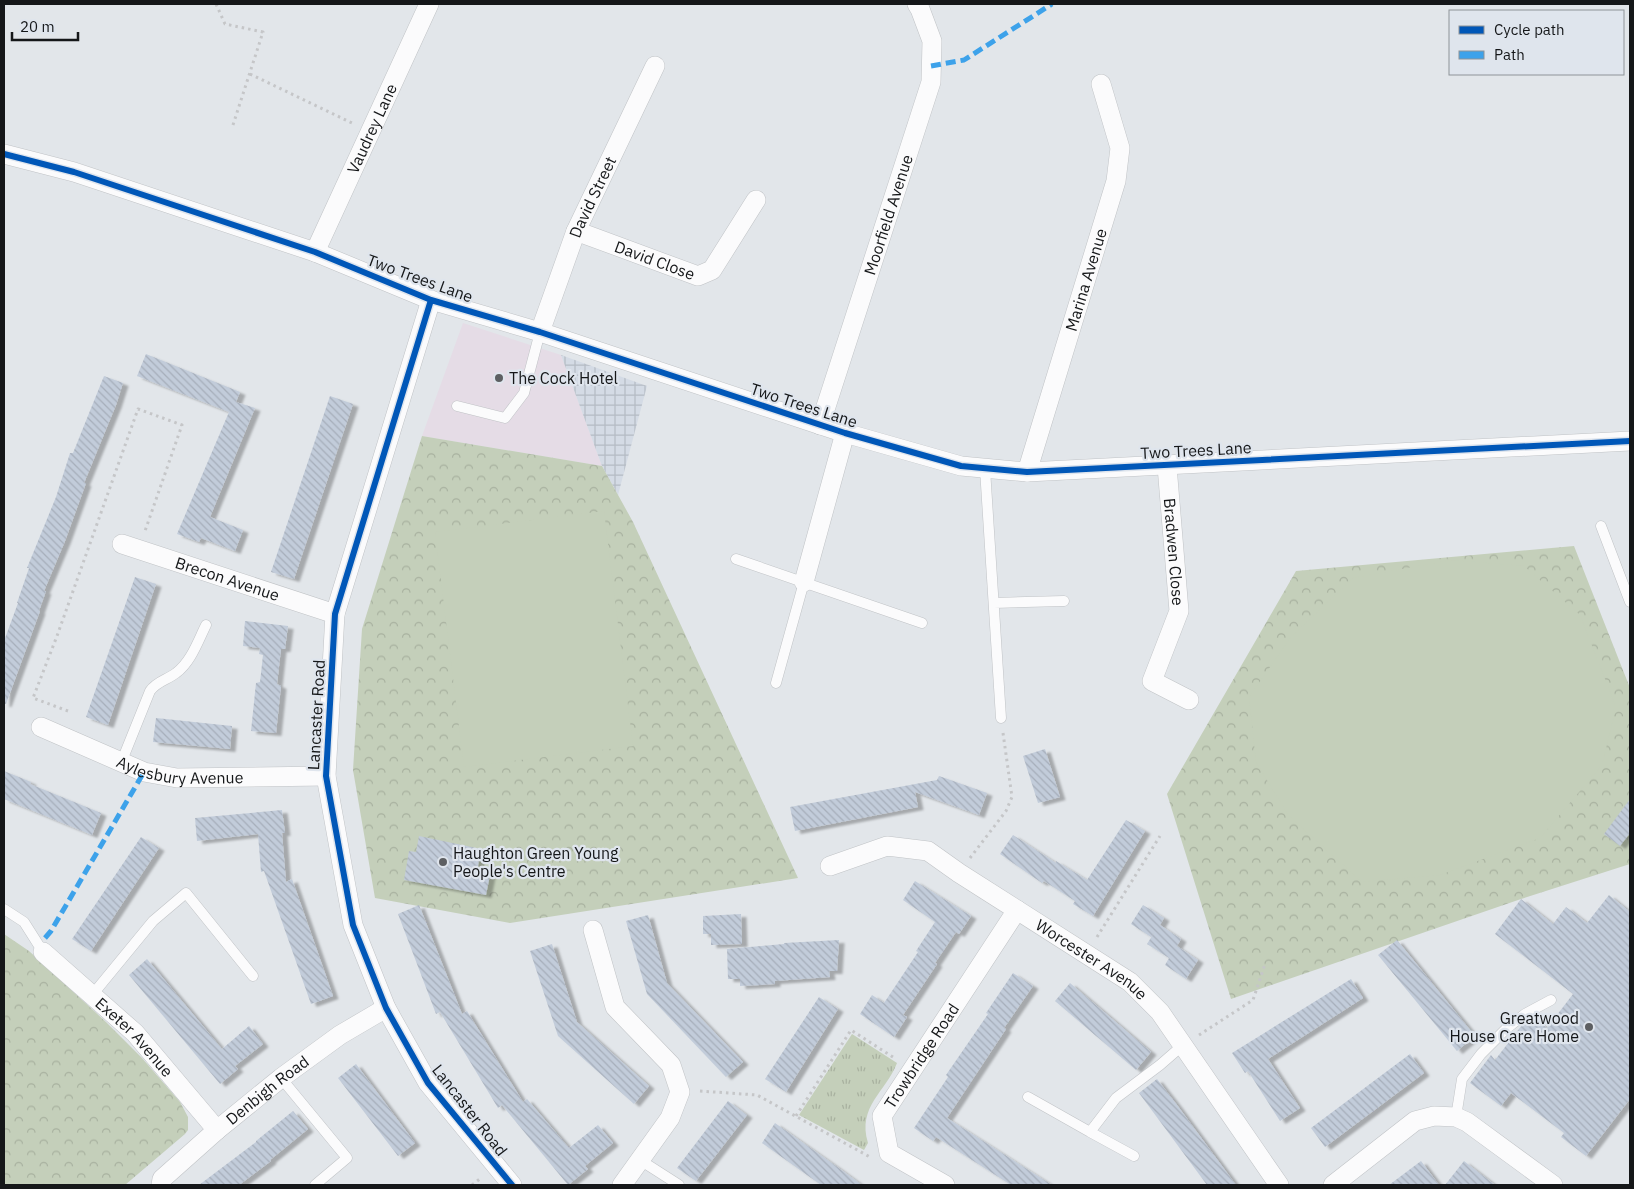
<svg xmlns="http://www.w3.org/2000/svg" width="1634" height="1189" viewBox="0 0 1634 1189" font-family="'IBM Plex Sans',sans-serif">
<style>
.commercial{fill:#e5dce6}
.industrial{fill:url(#industrial-grid)}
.grass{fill:url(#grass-tufts)}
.forest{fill:url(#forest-crowns)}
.garden{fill:#c4cfba}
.building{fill:url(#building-back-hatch);filter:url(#shadow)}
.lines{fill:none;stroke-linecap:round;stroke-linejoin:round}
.service-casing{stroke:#c0c3c6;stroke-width:11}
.minor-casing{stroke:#c0c3c6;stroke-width:20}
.path{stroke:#c5c6c8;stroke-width:3;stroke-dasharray:2.5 4;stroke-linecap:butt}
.service{stroke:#fbfbfc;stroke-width:10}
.minor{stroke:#fbfbfc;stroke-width:19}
.quiet{stroke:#3da2ea;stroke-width:5;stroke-dasharray:10 5;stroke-linecap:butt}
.cycleway-casing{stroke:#dfe5ed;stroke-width:9}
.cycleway{stroke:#0057b8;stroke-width:6}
.poi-dot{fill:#5d5f62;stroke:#dfe5ed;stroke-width:2}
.labels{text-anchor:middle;stroke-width:4.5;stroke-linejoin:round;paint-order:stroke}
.street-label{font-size:16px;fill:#151719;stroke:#dfe5ed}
.poi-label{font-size:16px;fill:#151719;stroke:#dfe5ed;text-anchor:start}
</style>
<defs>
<pattern id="industrial-grid" width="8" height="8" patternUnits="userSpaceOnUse" patternTransform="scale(1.25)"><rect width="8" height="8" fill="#d4dbe5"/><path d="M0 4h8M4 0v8" fill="none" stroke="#b5bbc4"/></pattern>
<pattern id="grass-tufts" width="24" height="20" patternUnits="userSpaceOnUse" patternTransform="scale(1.25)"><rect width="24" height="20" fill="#c4cfba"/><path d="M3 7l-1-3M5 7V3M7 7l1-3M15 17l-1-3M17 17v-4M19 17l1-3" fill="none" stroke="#a8b19f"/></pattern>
<pattern id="forest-crowns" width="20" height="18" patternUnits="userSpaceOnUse" patternTransform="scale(1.25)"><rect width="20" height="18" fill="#c4cfba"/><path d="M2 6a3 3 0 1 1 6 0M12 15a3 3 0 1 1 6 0" fill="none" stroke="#a8b19f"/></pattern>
<pattern id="building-back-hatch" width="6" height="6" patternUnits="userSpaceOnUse" patternTransform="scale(1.25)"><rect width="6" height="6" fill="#c2ccda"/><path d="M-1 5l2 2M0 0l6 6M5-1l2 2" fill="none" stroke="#a6aeba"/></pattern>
<filter id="shadow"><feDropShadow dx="5.5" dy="3" stdDeviation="1" flood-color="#0004"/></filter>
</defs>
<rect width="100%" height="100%" fill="#e2e6ea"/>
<path class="commercial" d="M463,323l98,32 41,111 -180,-30z"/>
<path class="industrial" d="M561,355l86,31 -29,109 -16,-29z"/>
<path class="grass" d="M852,1034l45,29c-11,29 -40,43 -29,80l-4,7 -65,-35z"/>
<path class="forest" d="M422,436l180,30 31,56 165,356 -288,45 -135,-25 -22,-128 9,-141z
M1574,546l56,142v176l-109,35 -290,100 -64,-205 129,-223z
M4,934l25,17 77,71 36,36 38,44 8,15v13l-3,4 -60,51h-121z"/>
<path class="garden" d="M604,511l29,235 -169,21 -29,-235z
M1451,560l73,6 56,49 36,92 -14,58 -62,73 -100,37 -78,7 -74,-67 -32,-53 -7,-65 42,-60 62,-59z"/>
<path class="building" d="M146,354l94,38 -4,10 19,6 -45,109 33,13 -8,21 -34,-13 -2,4 -22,-8 52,-122 -92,-36z
M104,376l19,7 -7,22 -32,78h2l-21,58 -21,50h2l-7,20h1l-34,93h-2v-63l14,-38h-1l12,-35h-2l29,-71 14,-44h3z
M330,396l23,8 -59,175 -23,-7z
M135,577l21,7 -48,141 -22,-8z
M245,621l43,5 -3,23h-4l-4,35 4,2 -5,47 -25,-2 5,-48 4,-1 3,-27 -4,-1 1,-6 -17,-2z
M156,718l76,8 -2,23 -77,-7z
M1045,749l15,48 -22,6 -15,-47z
M4,771l27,11 -1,2 71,29 -9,22 -88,-36z
M939,776l48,17 -8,22 -64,-23 3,15 -123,24 -5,-24 147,-27z
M1630,799v34l-10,13 -16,-12z
M282,810l3,23h-3l4,49 6,-3 41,117 -22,8 -47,-133 -3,1 -3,-38 -61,7 -2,-23z
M1126,820l19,11 -52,85 -20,-12 2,-3 -31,-20 -2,2 -42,-29 13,-19 43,28v-2l31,19z
M419,836l62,13 -4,23 13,3 -4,20 -82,-15 5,-29 7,1z
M141,837l18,11 -68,103 -19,-12z
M915,881l56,35 -12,18 -3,-2 -21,31 2,1 -34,51 4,2 -13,20 -34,-23 12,-19 12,8 34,-51 -2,-1 19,-29 -32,-22z
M1609,895l21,17v187l-44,57 -25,-19 3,-4 -53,-40 -10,13 -31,-23 21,-28 4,5 27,-35 3,-2 4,2 6,-7 12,10 26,-34 -78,-60 26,-35 32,25 13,-17 21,16z
M419,905l43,109 5,-3 56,91 4,-3 42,49 29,-23 15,18 -28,23 3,3 -20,16 -66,-80 -4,3 -58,-96 -4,2 -38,-100z
M1143,905l21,13 -4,7 21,14 -4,7 21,14 -12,19 -21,-14 4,-7 -22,-14 10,-16 -6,9 -20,-13z
M741,914l1,30 -31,1v-11h-8v-18z
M648,915l19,68 76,79 -17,15 -79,-83 -21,-73z
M839,940l-2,31h-8l1,6 -55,4v3l-35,2v-7h-12l-1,-30 57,-5v-1z
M1397,940l78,96 -18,15 -79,-96z
M552,944l25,78 72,64 -15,18 -76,-68 -28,-85z
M147,959l75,90 27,-23 14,18 -28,22 3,3 -18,15 -91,-109z
M1013,973l20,13 -29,42 2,1 -59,89 105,67h-41l-75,-48 -3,4 -19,-13 34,-51 -2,-2 42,-61 -2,-1z
M1351,979l12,19 -95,61 32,49 -20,13 -32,-50 -3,2 -13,-20z
M1070,983l81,69 -15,18 -81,-69z
M819,997l19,12 -52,83 -21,-13z
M1410,1054l14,19 -99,74 -14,-19z
M356,1064l59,79 -17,13 -60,-78z
M1157,1079l20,26 59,80h-29l-68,-92z
M728,1101l19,14 -51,66 -19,-13z
M293,1111l15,18 -38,31 1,1 -32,24h-40l57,-43v-1z
M775,1123l61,43 26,19h-41l-59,-42z
M1421,1161l18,24h-50z
M1464,1161l31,24h-50z"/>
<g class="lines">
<g class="service-casing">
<path id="service" d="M457,406l48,12 19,-25 16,-61
M985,469l16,249
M1601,526l29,76
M736,559l186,64
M994,603l70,-2
M776,683l28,-101
M121,763l29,-72c7,-10 17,-11 26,-18 15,-11 22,-32 30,-48
M4,909l20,13 19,30
M93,994l60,-73 33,-28 67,83
M281,1078l66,80 -32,27
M1028,1097l62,35 26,-34 44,-33 23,-20
M1456,1117l6,-38 19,-25 25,-25 19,-15 26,-14
M1090,1132l44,24
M640,1160l39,25"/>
</g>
<g class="minor-casing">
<g id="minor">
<path d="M4,154l70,18 241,80 116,48 109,32 305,101 116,33 66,6 603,-31"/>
<path id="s1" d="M576,231l122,45 14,-6 44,-70"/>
<path id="s2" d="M315,252l114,-248"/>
<path d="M431,300l-96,314 -9,162 27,149 33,83 42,75 84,102"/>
<path id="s3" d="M540,332l36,-101 79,-165"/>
<path id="s4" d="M820,425l111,-343 1,-41 -12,-32 -3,-5"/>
<path id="s5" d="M1167,466l12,145 -27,70 37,19"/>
<path id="s6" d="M1027,472l89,-291 4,-33 -19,-64"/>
<path id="s7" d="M122,544l213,70"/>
<path d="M804,582l41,-149"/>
<path id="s8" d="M41,727l103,45 33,6 149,-2"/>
<path id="s9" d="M830,866l57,-20 41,5 31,22 171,109 30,30 119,173"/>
<path d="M593,930l22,77 56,58 9,27 -10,26 -48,67"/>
<path id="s10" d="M43,952l92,81 82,97"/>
<path id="s11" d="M161,1185l1,-6 55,-49 64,-52 59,-43 46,-27"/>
<path id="s12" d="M945,1185l-56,-32 -7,-37 135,-206"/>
<path d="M1333,1185l82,-64 19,-5 22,1 11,5 86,63"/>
</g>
</g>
<path class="path" d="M216,4l9,20 38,8 -31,96
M250,74l102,49
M68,711l-35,-13 24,-62 81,-227 44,16 -37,106
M970,858l36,-47 6,-14 -9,-64
M1097,937l63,-101
M1199,1035l54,-35 12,-36
M700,1091l57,4 113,62
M796,1116l55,-86 45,29
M472,1185l9,-7"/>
<use href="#service" class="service"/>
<use href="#minor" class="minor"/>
<path class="quiet" d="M931,66l33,-6 88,-56
M45,938l6,-7 93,-159"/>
<g class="cycleway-casing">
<path id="cycleway" d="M4,154l70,18 241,80 116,48 109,32 305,101 116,33 66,6 603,-31
M431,300l-96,314 -9,162 27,149 33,83 42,75 84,102"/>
</g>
<use href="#cycleway" class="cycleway"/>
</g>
<g class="poi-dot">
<circle cx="499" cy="378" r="5"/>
<circle cx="443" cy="862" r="5"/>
<circle cx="1589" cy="1027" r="5"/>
</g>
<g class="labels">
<g class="street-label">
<text dy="6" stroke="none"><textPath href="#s2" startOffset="136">Vaudrey Lane</textPath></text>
<text dy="6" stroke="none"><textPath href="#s3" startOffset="145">David Street</textPath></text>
<text dy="6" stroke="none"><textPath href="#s4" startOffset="221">Moorfield Avenue</textPath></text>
<text dy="6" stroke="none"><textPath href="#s1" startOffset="84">David Close</textPath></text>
<text transform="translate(420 278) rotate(20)" y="6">Two Trees Lane</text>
<text dy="6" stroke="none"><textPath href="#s6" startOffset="201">Marina Avenue</textPath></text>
<text transform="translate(804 405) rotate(18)" y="6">Two Trees Lane</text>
<text transform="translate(1196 450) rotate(-3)" y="6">Two Trees Lane</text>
<text dy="6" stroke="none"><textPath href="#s5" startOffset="86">Bradwen Close</textPath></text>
<text dy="6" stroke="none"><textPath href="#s7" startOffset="111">Brecon Avenue</textPath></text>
<text transform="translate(316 715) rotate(-87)" y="6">Lancaster Road</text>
<text dy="6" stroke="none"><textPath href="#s8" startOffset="148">Aylesbury Avenue</textPath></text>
<text dy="6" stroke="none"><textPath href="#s9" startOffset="298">Worcester Avenue</textPath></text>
<text dy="6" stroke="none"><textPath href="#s10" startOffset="125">Exeter Avenue</textPath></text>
<text dy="6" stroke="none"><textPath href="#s12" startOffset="174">Trowbridge Road</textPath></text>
<text dy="6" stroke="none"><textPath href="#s11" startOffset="144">Denbigh Road</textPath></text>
<text transform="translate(470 1110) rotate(52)" y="6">Lancaster Road</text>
</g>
<g class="poi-label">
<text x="509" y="384">The Cock Hotel</text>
<text x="453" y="859">Haughton Green Young<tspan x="453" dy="18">People's Centre</tspan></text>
<text x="1579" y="1024" text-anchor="end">Greatwood<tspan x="1579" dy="18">House Care Home</tspan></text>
</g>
</g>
<rect width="1634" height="1189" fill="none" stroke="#151719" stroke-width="10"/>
<rect x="1449" y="10" width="175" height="65" fill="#dfe5ed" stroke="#8e9398"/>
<rect x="1459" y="26" width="25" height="8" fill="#0057b8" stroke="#8e9398"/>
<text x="1494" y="35" font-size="15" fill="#151719">Cycle path</text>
<rect x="1459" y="51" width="25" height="8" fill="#3da2ea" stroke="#8e9398"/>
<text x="1494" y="60" font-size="15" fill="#151719">Path</text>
<path d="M12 32v8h66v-8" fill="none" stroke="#151719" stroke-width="2.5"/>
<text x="20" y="32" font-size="15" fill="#151719" stroke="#dfe5ed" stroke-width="4" paint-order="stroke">20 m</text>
</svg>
